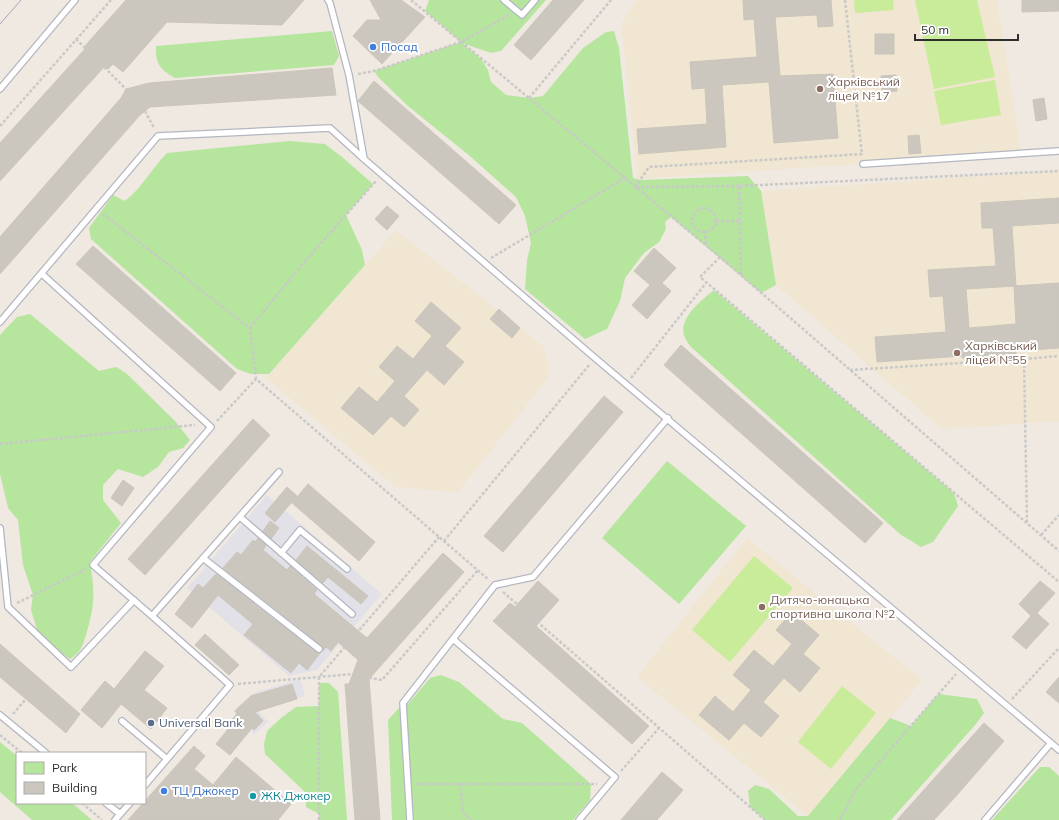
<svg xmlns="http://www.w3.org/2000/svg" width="1059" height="820" viewBox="0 0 1059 820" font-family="Mulish,sans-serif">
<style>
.industrial{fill:#e3e1e8}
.education{fill:#f0e6d1}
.green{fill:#b6e59e}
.pitch{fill:#c9ec9a}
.building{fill:#cbc7bf;stroke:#cbc5ba}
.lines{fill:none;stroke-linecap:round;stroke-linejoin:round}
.service-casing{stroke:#b4b7c1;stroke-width:8}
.path{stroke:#c9c9c9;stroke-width:2.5;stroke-dasharray:3 2;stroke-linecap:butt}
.service{stroke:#fff;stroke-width:5.5}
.tram{stroke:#a3a6b8;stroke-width:1}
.shop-dot{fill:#3f7fe0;stroke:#fff;stroke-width:1.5}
.education-dot{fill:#8d6e63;stroke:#fff;stroke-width:1.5}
.service-dot{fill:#5c6f8a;stroke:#fff;stroke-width:1.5}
.culture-dot{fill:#0f9aa8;stroke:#fff;stroke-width:1.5}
.labels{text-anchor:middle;stroke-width:4;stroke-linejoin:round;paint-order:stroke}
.shop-label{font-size:12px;fill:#366cbe;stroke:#fff;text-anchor:start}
.education-label{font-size:12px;fill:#785e54;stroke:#fff;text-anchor:start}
.service-label{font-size:12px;fill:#4e5e75;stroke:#fff;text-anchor:start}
.culture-label{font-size:12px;fill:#0d838f;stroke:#fff;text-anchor:start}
</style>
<rect width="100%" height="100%" fill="#efe9e1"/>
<path class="industrial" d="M267,495l115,99 -65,76 -28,6 -102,-88z
M300,679l5,17 -47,15 10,11 -14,12 -21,-23 20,-18z"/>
<path class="education" d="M638,0h359l24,153 -383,26 -17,-155z
M1059,171v250l-117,8 -166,-144 -15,-94z
M396,230l148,117 5,19 -1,12 -90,114 -62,-5 -130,-109z
M747,538l175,142 -114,136 -171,-139z"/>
<path class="green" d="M429,0h117l-45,51 -10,2 -29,-10 19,16 7,11 3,12 15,13 23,3 14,-2 40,-48 23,-16 8,-1 5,17 14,130 7,2 108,-4 13,15 15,94 -15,8 -90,-76 -6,5 1,7 -7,13 -15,11 -19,25 -5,23 -13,28 -22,10 -60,-50 2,-29 4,-17 -6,-27 -9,-19 -45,-40 -63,-51 -29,-28 -5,-7 87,-29 -36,-31z
M332,31l7,25 -5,9 -159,13c-15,-8 -20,-15 -19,-32z
M290,141l35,3 17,13 31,27 -27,31 16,35 3,15 -96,109h-18l-14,-5 -146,-130 -2,-11 24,-33 12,6c17,-13 27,-33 42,-48z
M714,290l240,203 4,13 -25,36 -12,5 -21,-13 -210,-188c-2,-3 -5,-7 -6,-11 -5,-18 19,-36 30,-45z
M30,314l69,57 17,-4 10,6 49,48 15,19 -7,8 -14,4 -11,15 -15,10 -25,-8 -15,16v15l18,23 -31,39c5,31 5,42 -4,73 -4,12 -5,17 -16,24l-31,-23 -8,-26 2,-15 -10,-30 -5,-45 -10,-12 -8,-34v-139l17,-18z
M667,461l79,65 -67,78 -77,-66z
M441,675l18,7 44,37 19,4 69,61 -1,16 -17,20h-181l-4,-100 10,-11 11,-6 21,-25z
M319,683h10l9,9 9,128h-28v-6l-13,-7v-14l-41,-39 -1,-10 3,-13 14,-13 15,-11 23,-1z
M938,694l39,5 7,14 -9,12 -84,95h-126l-15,-13 -2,-16 7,-6 14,4 29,27h10l82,-98 21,8z
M0,742l17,14v47h55l20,17h-60l-32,-28z
M1040,767h9l10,9v44h-67z"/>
<path class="pitch" d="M854,0h39l1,10 -39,3z
M915,0h62l18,77 -61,12z
M995,80l6,35 -60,10 -7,-34z
M754,556l39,32 -63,74 -38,-32z
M842,686l34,27 -45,56 -33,-27z"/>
<path class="building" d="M126,0h178l-22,25 -115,-3 -44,50 -10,-8 -5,5 -3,-3 -105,115v-38l85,-94 -1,-2z
M370,0h31l24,17 -43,47 -29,-28 14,-16h14z
M553,0h31l-53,60 -17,-15z
M743,0h88l2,26 -15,1 -1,-12 -42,2 5,59 53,-2 5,64 -64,5 -5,-61 -47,3 4,62 -87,7 -2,-25 70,-5 -2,-36 -13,1 -2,-27 67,-5 -3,-38 -10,1z
M1022,0h37v11l-37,1z
M875,34h19v20h-19z
M332,68l4,27 -186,12 -10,8 -140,159v-37l121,-139 5,-9 23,-6z
M896,75l1,16 -15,1 -1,-16z
M374,81l142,124 -17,19 -141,-123z
M1044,98l3,21 -11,2 -3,-21z
M919,135l2,18 -12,1 -1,-18z
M1059,198v25l-47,3 4,60 -50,3 3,39 47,-4 -2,-38 45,-3v65l-43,3v3l-54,4v-2l-85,6 -2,-25 71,-5 -3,-36 -13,1 -2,-27 68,-4 -3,-38h-11l-1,-25z
M387,206l12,10 -12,14 -12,-11z
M93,246l143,127 -16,18 -144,-127z
M654,248l22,20 -14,15 9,8 -24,28 -15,-14 18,-20 -16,-14z
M431,302l30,26 -16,18 19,16 -20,23 -17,-15 -23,26 15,14 -15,17 -13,-11 -18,19 -32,-27 18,-21 18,15 18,-21 -16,-14 18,-21 16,13 19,-23 -17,-15z
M499,309l21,19 -8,10 -22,-19z
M681,345l202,178 -18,20 -201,-178z
M604,396l19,16 -120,140 -19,-16z
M253,419l17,16 -125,140 -17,-16z
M123,480l11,8 -12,18 -11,-8z
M308,484l67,58 -16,19 -67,-58z
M287,487l10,9 -22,26 -10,-9z
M270,521l9,7 -8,11 -8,-8z
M258,538l8,7 -3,5 24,20 3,-4 27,24 -3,4 53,44 76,-85 21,19 -95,107 11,141h-25l-10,-136h4l9,-24 -20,-18 -7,9 -5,-4 -3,4 -1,-5 -99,-78 14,-16 4,3 12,-15 2,2z
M307,546l61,50 -7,8 -33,-27 -5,6 -27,-23z
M216,574l100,78h5l-14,18 -8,-7 -8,10 -47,-38 9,-11 -35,-29 -26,33 -17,-14 23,-30 5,4z
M538,581l21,19 -23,26 113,100 -17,18 -139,-123 17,-18 5,4z
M1040,581l15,12 -18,20 12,11 -23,25 -14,-12 19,-21 -12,-12z
M792,612l27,23 -16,19 17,14 -20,24 -16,-14 -21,24 16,14 -18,21 -17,-14 -15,17 -30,-25 16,-19 18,16 18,-22 -18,-15 21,-25 19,16 19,-22 -16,-14z
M205,634l34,31 -10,10 -34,-30z
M0,644l80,70 -14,19 -66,-56z
M145,651l19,15 -20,24 23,18 -16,21 -30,-25 -19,24 -21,-18 24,-29 9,8z
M1059,677v26l-13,-11z
M292,684l5,15 -42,13 8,9 -9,9 -2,-2 -22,27 -14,-11 20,-25 -4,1 5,-7 -2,-2 16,-15z
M984,723l20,18 -47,54 -23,25h-37z
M194,746l11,10 -11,13 19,16 23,-28 55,47 -13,16h-150z
M662,772l21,18 -26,30h-36z"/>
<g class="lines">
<g class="service-casing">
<path id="service" d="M328,0l2,3 19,72 15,84 231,199 456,385 -66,77
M504,0l18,15 13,-15
M0,89l75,-89
M863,164l196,-13
M42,274l169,153 -118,138 59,51
M0,322l158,-186 172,-8 34,31
M240,517l112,97
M0,528l8,79 63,60 63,-67
M281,553l19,-23 47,39
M203,558l116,91
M453,639l162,138 -36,43
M0,715l46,38
M122,721l45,38
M1051,743l8,7
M145,785l85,-100 -78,-69 127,-144
M106,803l14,11
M115,820l15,-17
M410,820l-7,-117 92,-118 38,-8 135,-159"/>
</g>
<path class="path" d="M411,0l309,257 339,294
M845,0l17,155
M76,39l50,50
M358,74l16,-3 87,-29 48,-27
M529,98l82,-98
M145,111l9,17
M0,126l111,-126
M635,187l14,-20 213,-13
M636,187l103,-1
M692 220a12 12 0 1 1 24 0a12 12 0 1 1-24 0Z
M103,214l147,114 6,51
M716,221h24
M705,231l1,14
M720,257l-20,20 359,305
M491,258l134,-80
M741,275l-2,-89 320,-15
M250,328l50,-61 76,-86
M1024,359l35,-3
M850,370l174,-11 3,164
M631,378l75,-95
M217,421l39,-42 233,201
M0,444l195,-19
M1041,535l18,-20
M444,541l146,-177
M503,592l262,228
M17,603l69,-34
M364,677l18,3 96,-110
M238,684l114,-10
M1012,699l47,-51
M13,714l13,-15
M0,735l22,18
M621,771l38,-43
M460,783l3,30 9,7
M416,784h181
M82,803l20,17
M319,820v-143l120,-140
M840,820l16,-31 100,-115"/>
<use href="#service" class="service"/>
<path class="tram" d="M0,24l21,-24"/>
</g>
<g class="shop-dot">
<circle cx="373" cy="47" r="4"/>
<circle cx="164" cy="791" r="4"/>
</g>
<g class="education-dot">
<circle cx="820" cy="89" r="4"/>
<circle cx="957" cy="353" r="4"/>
<circle cx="762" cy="607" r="4"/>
</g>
<circle class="service-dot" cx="151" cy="723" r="4"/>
<circle class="culture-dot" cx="253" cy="796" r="4"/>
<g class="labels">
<g class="shop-label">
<text x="381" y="51">Посад</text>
<text x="172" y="795">ТЦ Джокер</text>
</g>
<g class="education-label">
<text x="828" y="86">Харківський<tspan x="828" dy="14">ліцей №17</tspan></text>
<text x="965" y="350">Харківський<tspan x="965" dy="14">ліцей №55</tspan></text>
<text x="770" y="604">Дитячо-юнацька<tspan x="770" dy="14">спортивна школа №2</tspan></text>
</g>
<g class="service-label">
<text x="159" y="727">Universal Bank</text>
</g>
<g class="culture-label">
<text x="261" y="800">ЖК Джокер</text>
</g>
</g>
<rect x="16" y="752" width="130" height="52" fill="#ffffff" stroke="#ababab"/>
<rect x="24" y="762" width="20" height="12" fill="#b6e59e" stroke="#ababab"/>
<text x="52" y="772" font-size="12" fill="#2e2e2e">Park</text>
<rect x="24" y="782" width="20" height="12" fill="#cbc7bf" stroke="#ababab"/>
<text x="52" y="792" font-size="12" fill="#2e2e2e">Building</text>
<path d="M915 34v6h103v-6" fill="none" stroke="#2e2e2e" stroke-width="2"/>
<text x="921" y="34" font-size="12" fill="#2e2e2e" stroke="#ffffff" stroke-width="3" paint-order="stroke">50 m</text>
</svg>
